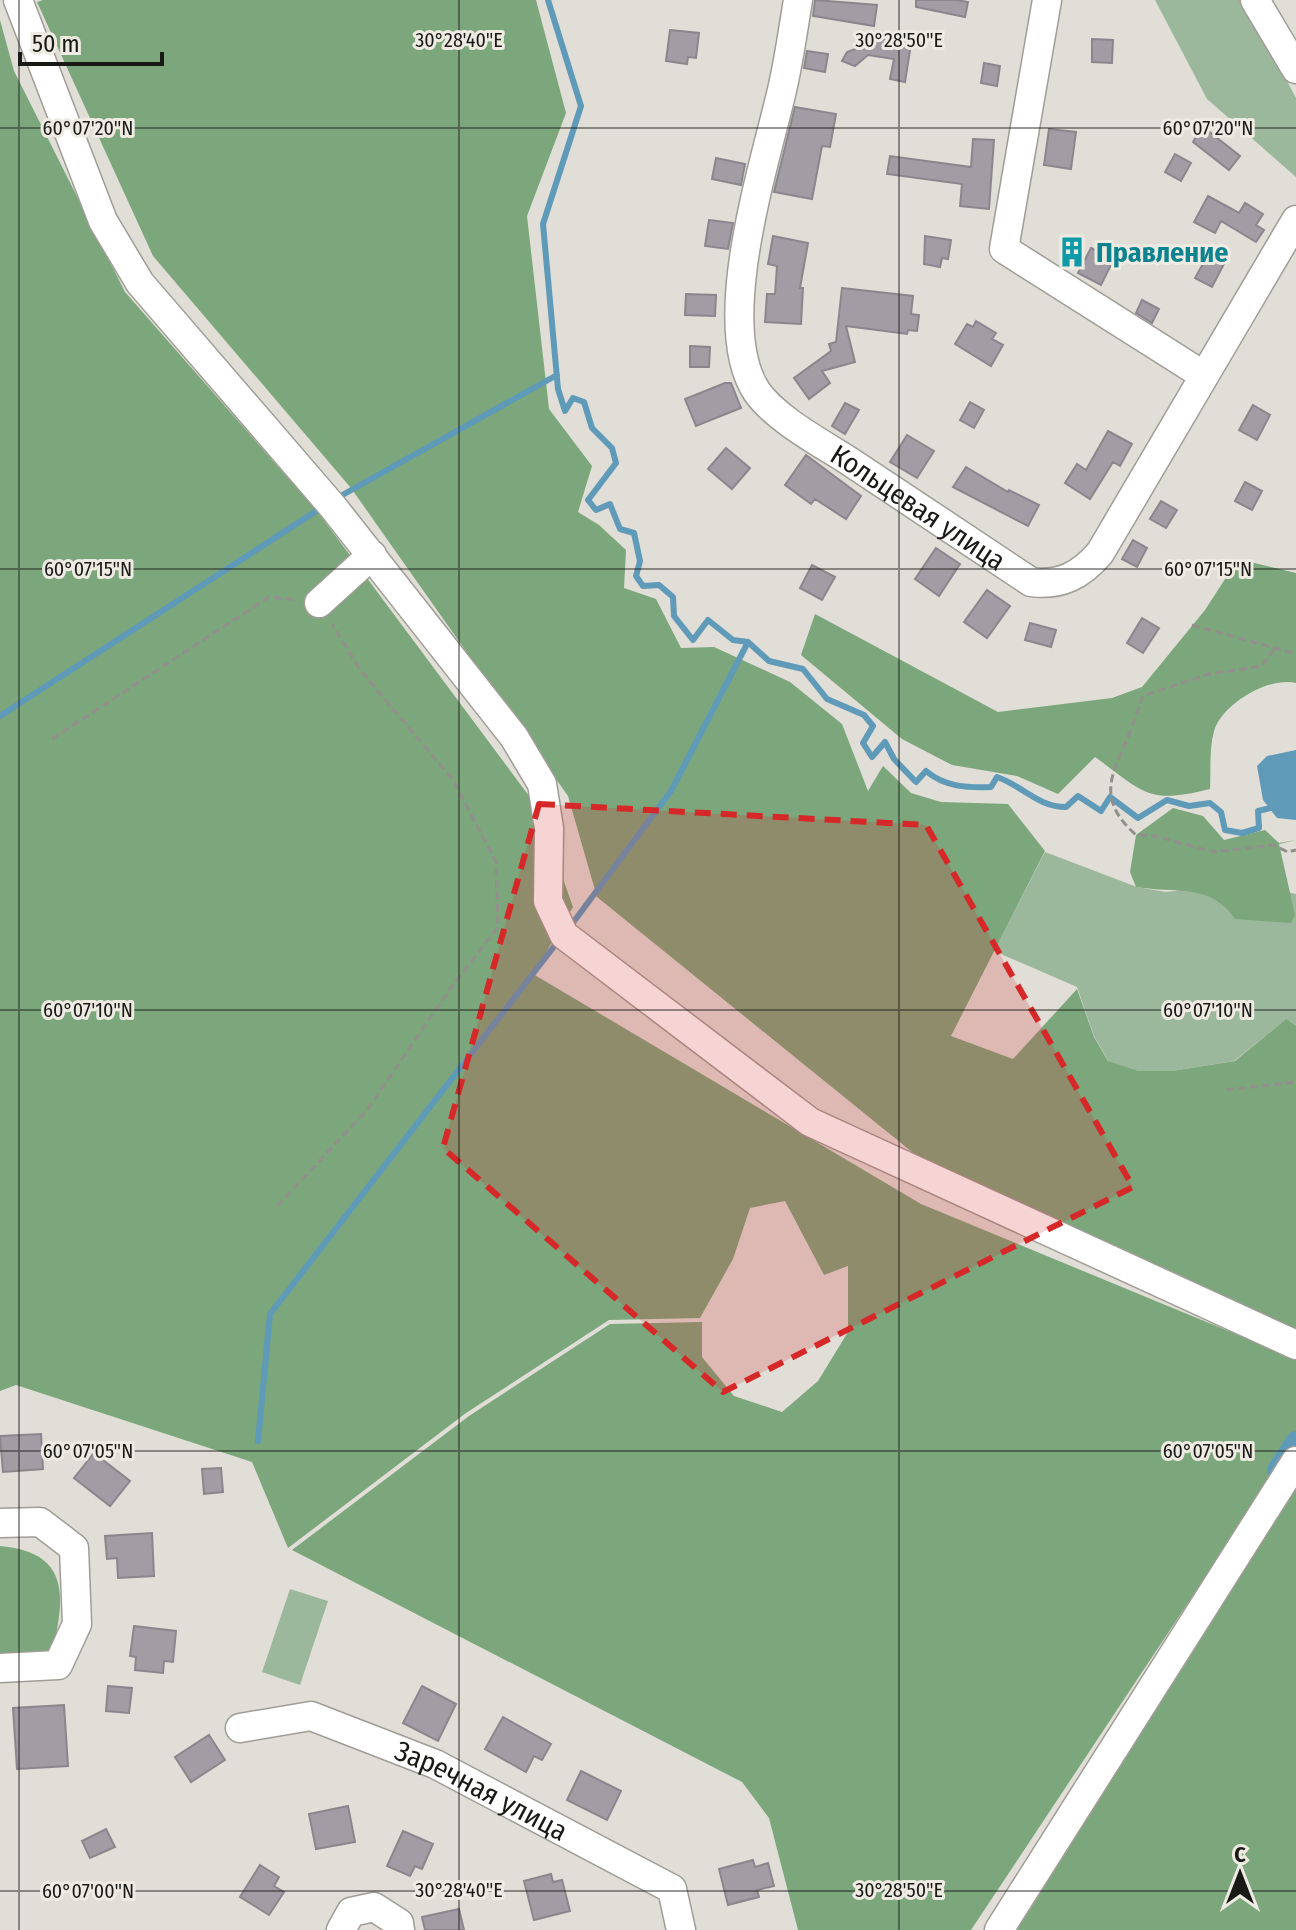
<svg xmlns="http://www.w3.org/2000/svg" width="1296" height="1930" viewBox="0 0 1296 1930" font-family="'Fira Sans Condensed',sans-serif">
<style>
.green{fill:#9cb89c}
.forest{fill:#7ca67c}
.water{fill:#609ab9}
.lines{fill:none;stroke-linecap:round;stroke-linejoin:round}
.stream{stroke:#609ab9;stroke-width:6}
.canal{stroke:#609ab9;stroke-width:20}
.building{fill:#a29da4;stroke:#8b868d;stroke-width:2}
.minor-casing{stroke:#9f9d95;stroke-width:31}
.path{stroke:#91908a;stroke-width:3;stroke-dasharray:8 4;stroke-linecap:butt}
.minor{stroke:#fff;stroke-width:28}
.marked{fill:#d62828;fill-opacity:0.2;stroke:#d62828;stroke-width:6;stroke-dasharray:16 10;stroke-linejoin:round}
.ticks{fill:none;stroke:#191916;stroke-width:2;stroke-opacity:0.45}
.labels{text-anchor:middle;stroke-width:6;stroke-linejoin:round;paint-order:stroke}
.culture-label{font-size:28px;font-weight:bold;fill:#0d838f;stroke:#eeebe3;text-anchor:start}
.street-label{font-size:28px;fill:#191916;stroke:#eeebe3}
.ticks-label{font-size:20px;text-anchor:middle;fill:#191916;stroke:#eeebe3;stroke-width:6;stroke-linejoin:round;paint-order:stroke}
</style>
<rect width="100%" height="100%" fill="#e0ded6"/>
<path class="green" d="M1155,0h89l52,98v79l-89,-78z
M1045,852l92,35 29,5 25,-3 31,12 11,-22 63,15v133l-11,-7 -51,41 -62,10h-33l-30,-9 -15,-26 -17,-49 -83,-36z
M290,1589l38,12 -28,84 -38,-13z"/>
<path class="forest" d="M43,0h493l30,113 -39,103 22,193 43,57 -14,46 21,13 27,25 -2,38 32,11 25,49 33,-1 76,35 52,42 26,67 15,-25 28,27 30,9 67,2 37,47 -94,185 62,23 64,-70 17,48 14,24 31,10h33l63,-10 51,-42 10,7v303l-358,-156 -341,-276 -29,-101 -217,-308 -198,-232 -116,-254z
M0,20l14,51 111,221 192,219 221,297 35,99 -40,67 388,230 375,155v81l-325,490h-173l-29,-112 -27,-36 -450,-232 177,-134 141,-92 92,-2v35l32,39 48,16 36,-31 30,-49v-66l-24,9 -39,-74 -35,7 -17,51 -33,59 -91,2 -143,93 -178,135 -36,-86 -236,-77 -16,6z
M1238,559l58,14v110c-27,-7 -74,21 -82,48 -5,18 -3,40 -4,58 -64,16 -66,3 -115,-32l-37,37 -41,-18 -65,-11 -50,-26 -101,-84 14,-41 183,98 114,-14 30,-11 63,-77z
M1173,808l30,8 21,24 41,-10 14,13 17,-3 -17,4 16,71 -4,8 -56,-4c-25,-37 -59,-25 -99,-32l-6,-15 6,-37z
M1296,1481v449h-279l218,-345z
M0,1546c69,6 66,49 52,106l-52,9z"/>
<path class="water" d="M1296,750v70l-19,-2 -14,-18 -6,-34 10,-10z"/>
<g class="lines">
<path class="stream" d="M548,0l33,106 -38,118 15,165 7,22 8,-13 11,4 8,26 20,20 4,15 -28,37 8,10 14,-6 10,25 14,4 6,28 -4,15 7,10 16,-1 14,12 1,19 19,24 15,-20 25,20 15,2 21,19 34,8 24,30 37,16 9,11 -10,17 9,14 13,-15 9,17 22,23 10,-11c19,16 41,17 65,16l6,-10c26,9 41,30 69,30l12,-11 23,15 9,-14 28,21 29,-18 22,6 21,-3 11,9 4,18 17,3 17,-5 -1,-17 17,-4
M337,498l220,-123
M0,716l324,-210
M569,928l102,-137 77,-149
M258,1441l12,-127 289,-374"/>
<path class="canal" d="M1277,1470l19,-29"/>
</g>
<path class="building" d="M815,0l62,5 -3,21 -61,-10z
M916,0h41l11,2 -3,15 -49,-10z
M670,30l29,3 -3,25 -8,-1 -1,7 -21,-3z
M886,38l25,6 -6,38 -15,-3 4,-20 -26,-4 -13,11 -13,-5 5,-9z
M1092,39l21,1 -1,23 -20,-1z
M807,51l21,3 -3,18 -21,-4z
M984,63l16,3 -3,20 -16,-3z
M795,107l41,7 -6,33 -8,-1 -10,53 -38,-7z
M1202,126l38,30 -11,14 -36,-28z
M1049,129l27,3 -5,37 -27,-4z
M973,139l21,1 -5,69 -29,-3 2,-22 -75,-10 3,-18 81,11z
M1175,154l16,9 -10,18 -16,-9z
M716,158l29,6 -4,21 -29,-6z
M1208,196l31,17 6,-10 18,11 -7,11 8,5 -8,12 -35,-21 -6,12 -21,-11z
M709,220l24,3 -5,26 -23,-3z
M773,236l35,7 -8,45h3l-2,36 -36,-2 2,-28h8l2,-28 -9,-2z
M925,236l26,4 -3,19 -6,-1 -2,9 -16,-3z
M1091,248l23,11 -13,26 -23,-12z
M1209,253l16,9 -13,25 -17,-9z
M842,288l71,8 -2,18 8,1 -2,16 -9,-1 -1,4 -61,-8 9,36 -33,9 8,12 -21,16 -15,-21 37,-27 -2,-7 7,-2z
M686,294l30,1 -1,21 -30,-1z
M1142,300l17,9 -7,14 -16,-10z
M976,321l20,12 -4,6 11,6 -12,21 -36,-22 12,-20 6,3z
M690,346l20,1 -1,20h-19z
M725,383h6l10,25 -45,18 -11,-27z
M970,402l14,8 -10,18 -14,-8z
M845,403l14,7 -14,24 -13,-8z
M1253,405l17,10 -13,25 -18,-10z
M1108,431l24,13 -12,22 -7,-4 -23,37 -25,-16 12,-19 9,6z
M907,435l27,16 -17,27 -27,-16z
M726,448l24,20 -18,21 -24,-20z
M806,455l55,41 -15,23 -31,-20 -4,5 -26,-19z
M966,467l42,25 1,-2 30,15 -11,21 -75,-39z
M1245,482l17,9 -10,19 -17,-9z
M1161,501l16,9 -11,18 -16,-9z
M1133,540l14,8 -10,19 -15,-8z
M936,548l24,16 -21,32 -24,-17z
M812,565l23,12 -13,23 -22,-12z
M987,590l23,16 -23,32 -23,-16z
M1142,618l17,10 -16,25 -16,-10z
M1030,623l26,7 -5,17 -26,-7z
M41,1434l2,35 -40,3 -3,-36z
M94,1453l36,28 -20,25 -36,-28z
M221,1468l2,24 -19,2 -2,-25z
M152,1533l2,43 -36,2 -1,-20 -10,1 -2,-23z
M134,1626l42,5 -3,31 -9,-1 -1,12 -28,-3 1,-13 -6,-1z
M108,1686l24,2 -3,25 -23,-2z
M422,1686l34,18 -18,37 -35,-18z
M64,1705l4,61 -51,3 -4,-61z
M503,1717l48,27 -9,16 -8,-4 -8,16 -41,-23z
M209,1735l16,25 -34,22 -16,-25z
M581,1771l40,20 -14,29 -40,-20z
M348,1806l7,36 -39,7 -7,-35z
M106,1829l9,18 -25,11 -8,-17z
M403,1831l30,13 -11,25 -7,-3 -5,10 -23,-10z
M753,1860l2,7 13,-4 6,23 -17,4 2,7 -31,8 -9,-36z
M260,1865l19,12 -5,9 10,6 -15,23 -29,-18z
M551,1874l2,8 9,-2 8,31 -36,9 -10,-39z
M459,1909l5,21h-39l-3,-13z"/>
<g class="lines">
<g class="minor-casing">
<g id="minor">
<path d="M18,0l85,221 37,62 193,224 181,230 28,47 7,44 -1,73 16,34 246,187 486,223"/>
<path id="s1" d="M798,0c-5,30 -9,60 -16,90 -17,74 -70,235 -25,302 19,27 64,51 92,69 61,40 121,81 182,121 30,4 50,-7 69,-29l196,-333"/>
<path d="M1047,0l-43,249 199,126"/>
<path d="M1255,0l41,69"/>
<path d="M319,603l53,-48"/>
<path d="M0,1523l40,-1 34,26 3,76 -19,41 -58,3"/>
<path id="s2" d="M240,1728l71,-12 124,48 237,125 9,41"/>
<path d="M341,1930l10,-18 23,-5 25,16 1,7"/>
<path d="M999,1930l297,-469"/>
</g>
</g>
<path class="path" d="M1192,625l104,29
M1274,649l-12,17 -53,8 -66,22c-5,12 -8,24 -13,36 -18,43 -35,66 6,103l19,1 58,16 60,-7 15,7 8,-2
M52,739l217,-142 27,3
M1226,1090l70,-8
M277,1206l90,-96 83,-121 48,-62 -2,-65 -43,-82 -92,-109 -29,-47"/>
<use href="#minor" class="minor"/>
</g>
<path class="marked" d="M539,804l387,21 207,362 -410,205 -280,-244z"/>
<path class="ticks" d="M19,0v1930M459,0v1930M899,0v1930M0,128h1296M0,569h1296M0,1010h1296M0,1451h1296M0,1891h1296"/>
<defs>
<g id="building-bare" transform="scale(2.4)"><path d="M-4-6H4V6H1V3H-1V6H-4ZM-2.5-4.3h1.7v1.8h-1.7ZM.8-4.3h1.7v1.8H.8ZM-2.5-1h1.7V.8h-1.7ZM.8-1h1.7V.8H.8Z" fill="#0f9aa8" stroke="#eeebe3" stroke-width="2.5" paint-order="stroke"/></g>
</defs>
<g fill-rule="evenodd">
<use href="#building-bare" x="1072" y="252"/>
</g>
<g class="labels">
<g class="culture-label">
<text x="1096" y="262">Правление</text>
</g>
<g class="street-label">
<text dy="10" stroke="none"><textPath href="#s1" startOffset="600">Кольцевая улица</textPath></text>
<text dy="10" stroke="none"><textPath href="#s2" startOffset="258">Заречная улица</textPath></text>
</g>
</g>
<g class="ticks-label">
<text x="459" y="47">30°28'40"E</text>
<text x="899" y="47">30°28'50"E</text>
<text x="88" y="135">60°07'20"N</text>
<text x="1208" y="135">60°07'20"N</text>
<text x="88" y="576">60°07'15"N</text>
<text x="1208" y="576">60°07'15"N</text>
<text x="88" y="1017">60°07'10"N</text>
<text x="1208" y="1017">60°07'10"N</text>
<text x="88" y="1458">60°07'05"N</text>
<text x="1208" y="1458">60°07'05"N</text>
<text x="459" y="1897">30°28'40"E</text>
<text x="899" y="1897">30°28'50"E</text>
<text x="88" y="1898">60°07'00"N</text>
</g>
<g transform="translate(1240 1874)" stroke="#eeebe3" stroke-width="6" paint-order="stroke">
<path d="M0-6L14 30L0 20L-14 30Z" fill="#191916"/>
<text y="-12" font-size="22" font-weight="bold" text-anchor="middle" fill="#191916">С</text>
</g>
<path d="M20 52v12h142v-12" fill="none" stroke="#191916" stroke-width="4"/>
<text x="32" y="52" font-size="24" fill="#191916" stroke="#eeebe3" stroke-width="6" paint-order="stroke">50 m</text>
</svg>
